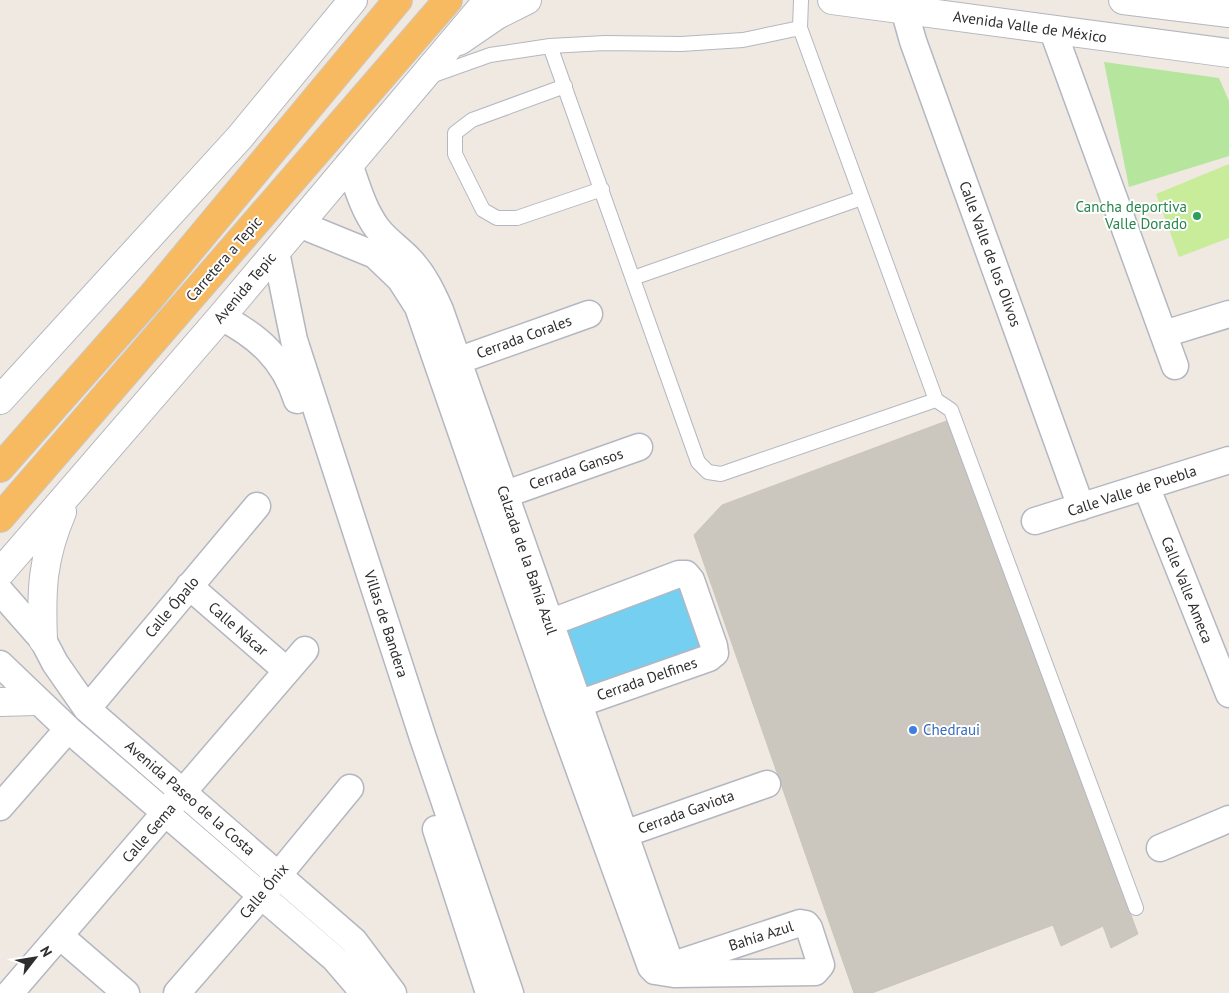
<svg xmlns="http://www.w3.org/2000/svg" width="1229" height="993" viewBox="0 0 1229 993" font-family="'PT Sans',sans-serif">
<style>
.green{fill:#b6e59e}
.pitch{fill:#c9ec9a}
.water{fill:#75cff0}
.building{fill:#cbc7bf;stroke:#cbc5ba}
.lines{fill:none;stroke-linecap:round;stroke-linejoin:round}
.service-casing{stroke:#b4b7c1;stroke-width:16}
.minor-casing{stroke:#b4b7c1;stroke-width:29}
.tertiary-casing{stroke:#b4b7c1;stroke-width:30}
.secondary-casing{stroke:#b4b7c1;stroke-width:30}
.trunk-casing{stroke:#c9c9c9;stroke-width:30}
.service{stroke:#fff;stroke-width:14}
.minor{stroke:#fff;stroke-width:26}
.tertiary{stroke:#fff;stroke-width:28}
.secondary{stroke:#fff;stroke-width:28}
.trunk{stroke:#f8ba60;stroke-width:28}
.leisure-dot{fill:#2e9e5b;stroke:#fff;stroke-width:2}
.shop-dot{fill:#3f7fe0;stroke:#fff;stroke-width:2}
.labels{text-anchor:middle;stroke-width:4;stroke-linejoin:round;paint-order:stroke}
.street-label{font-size:15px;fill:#2e2e2e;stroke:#fff}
.leisure-label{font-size:15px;fill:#27864d;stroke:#fff;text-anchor:end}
.shop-label{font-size:15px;fill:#366cbe;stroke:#fff;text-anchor:start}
</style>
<rect width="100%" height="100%" fill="#efe9e1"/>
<path class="green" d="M1104,62l115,16 10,23v55l-100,31z"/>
<path class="pitch" d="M1229,164v74l-50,19 -23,-63z"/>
<path class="water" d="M681,584l23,67 -114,42 -25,-66z"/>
<path class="building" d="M949,420l189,514 -27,14 -8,-22 -42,20 -8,-21 -181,68h-18l-160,-458 28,-30z"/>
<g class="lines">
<g class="service-casing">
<path id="service" d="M801,0l-1,28 136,372 15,10 185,498
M550,46l148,416 10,10 13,2 215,-74
M431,76l59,-21 60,-9 55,-3 76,1 62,-4 57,-12
M565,86l-93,34 -17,13v21l28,56 14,8h20l85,-29
M633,278l229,-80"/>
</g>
<g class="minor-casing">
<path id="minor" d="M906,0l-2,9 9,32 168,466
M1053,31l122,335
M349,164c8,22 14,45 28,64 10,13 23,21 33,32 14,15 22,32 30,50l234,664
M299,224l76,31 25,24 18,28 140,404 93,256 4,4
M276,252l18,88 129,398 87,255
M221,317c37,19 63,42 76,83
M1164,334l65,-20
M443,366l146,-52
M1146,486l83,208
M489,500l150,-53
M1035,521l194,-61
M189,586l98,85
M0,591l43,49 12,23 32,46 267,232 39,52
M549,623l130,-49h7l5,6 23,66 1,7 -6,5 -148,52
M0,664l68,65 267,230 29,34
M87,709l170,-203
M0,807l68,-78
M436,829l53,164
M607,840l160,-56
M1160,848l69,-29
M800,923l6,1 3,4 12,37 -6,7 -141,2 -19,-3z
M60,936l66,57
M10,993l295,-343
M177,993l85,-98 88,-107"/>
</g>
<g class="tertiary-casing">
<path id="tertiary" d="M832,0l397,53
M1123,0l106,13
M459,41l38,-26 30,-15"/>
</g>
<g class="secondary-casing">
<path id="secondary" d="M0,400l240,-263 113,-137
M0,573l221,-256 267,-317
M43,640c-2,-50 -1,-81 19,-128
M0,702l36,-1"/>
</g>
<g class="trunk-casing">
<path id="trunk" d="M0,468l151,-171 247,-297
M0,518l448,-518"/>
</g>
<use href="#service" class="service"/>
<use href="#minor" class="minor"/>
<use href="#tertiary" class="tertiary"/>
<use href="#secondary" class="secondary"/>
<use href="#trunk" class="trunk"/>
</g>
<circle class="leisure-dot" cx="1197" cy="216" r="5"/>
<circle class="shop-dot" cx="913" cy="730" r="5"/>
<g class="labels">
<g class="street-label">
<text transform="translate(1030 27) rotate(8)" y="5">Avenida Valle de México</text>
<text transform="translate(990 254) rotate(70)" y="5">Calle Valle de los Olivos</text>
<text transform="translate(224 259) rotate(-49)" y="5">Carretera a Tepic</text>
<text transform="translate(245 288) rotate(-50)" y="5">Avenida Tepic</text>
<text transform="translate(524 337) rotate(-20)" y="5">Cerrada Corales</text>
<text transform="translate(576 469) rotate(-19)" y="5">Cerrada Gansos</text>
<text transform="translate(1132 491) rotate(-18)" y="5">Calle Valle de Puebla</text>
<text transform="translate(527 560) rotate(71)" y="5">Calzada de la Bahía Azul</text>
<text transform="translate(1187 590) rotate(68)" y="5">Calle Valle Ameca</text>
<text transform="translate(172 607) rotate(-50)" y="5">Calle Ópalo</text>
<text transform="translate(386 624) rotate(72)" y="5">Villas de Bandera</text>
<text transform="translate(238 629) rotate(41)" y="5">Calle Nácar</text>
<text transform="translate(647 679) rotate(-19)" y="5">Cerrada Delfines</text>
<text transform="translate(190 798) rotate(41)" y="5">Avenida Paseo de la Costa</text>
<text transform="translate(686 812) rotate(-20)" y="5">Cerrada Gaviota</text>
<text transform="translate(149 833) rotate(-49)" y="5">Calle Gema</text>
<text transform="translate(264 891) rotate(-50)" y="5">Calle Ónix</text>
<text transform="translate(761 936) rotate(-18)" y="5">Bahía Azul</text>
</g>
<g class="leisure-label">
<text x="1187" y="212">Cancha deportiva<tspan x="1187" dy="17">Valle Dorado</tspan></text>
</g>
<g class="shop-label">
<text x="923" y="735">Chedraui</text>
</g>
</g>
<g transform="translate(35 958) rotate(59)" stroke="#ffffff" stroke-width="4" paint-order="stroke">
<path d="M0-4L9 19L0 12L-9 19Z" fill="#2e2e2e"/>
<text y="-8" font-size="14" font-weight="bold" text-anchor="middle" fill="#2e2e2e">N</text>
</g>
</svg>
